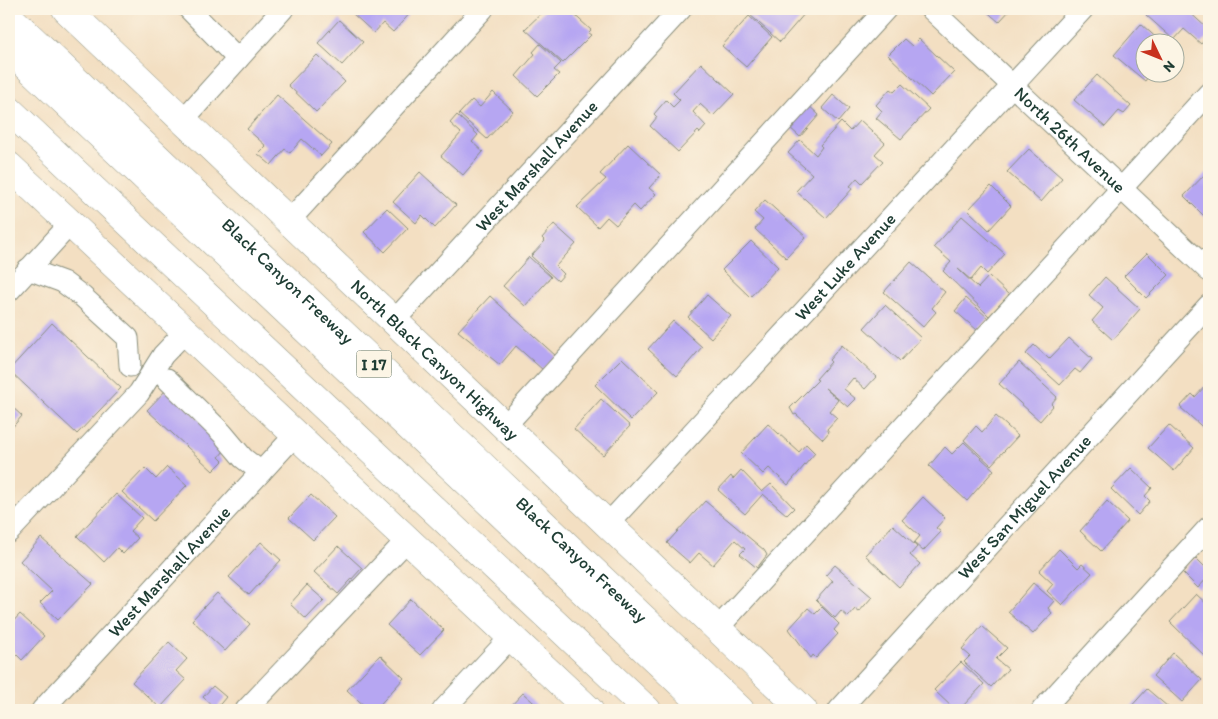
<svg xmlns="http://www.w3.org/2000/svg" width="1218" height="719" viewBox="0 0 1218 719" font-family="Itim,sans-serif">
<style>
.building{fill:#b6a6f2}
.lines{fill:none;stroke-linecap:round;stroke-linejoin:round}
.minor-casing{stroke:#898e7b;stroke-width:23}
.major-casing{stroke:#898e7b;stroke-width:29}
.highway-casing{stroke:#898e7b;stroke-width:29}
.minor{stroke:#fff;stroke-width:21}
.major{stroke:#fff;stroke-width:28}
.highway{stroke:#fff;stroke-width:28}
.labels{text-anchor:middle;stroke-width:4;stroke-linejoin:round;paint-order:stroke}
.shield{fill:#fcf5e5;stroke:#617469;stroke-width:1}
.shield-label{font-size:16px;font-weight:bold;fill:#1f3d34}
.street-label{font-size:18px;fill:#1f3d34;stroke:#fcf5e5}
</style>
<rect width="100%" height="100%" fill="#fcf5e5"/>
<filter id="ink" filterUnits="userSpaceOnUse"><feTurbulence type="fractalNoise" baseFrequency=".02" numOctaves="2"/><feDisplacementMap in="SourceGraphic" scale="10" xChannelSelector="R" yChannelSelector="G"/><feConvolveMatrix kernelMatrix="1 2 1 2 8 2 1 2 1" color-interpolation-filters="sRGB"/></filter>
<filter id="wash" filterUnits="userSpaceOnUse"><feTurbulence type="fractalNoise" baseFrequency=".0096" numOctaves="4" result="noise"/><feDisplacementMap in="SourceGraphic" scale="20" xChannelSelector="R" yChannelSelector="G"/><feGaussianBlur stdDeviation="1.12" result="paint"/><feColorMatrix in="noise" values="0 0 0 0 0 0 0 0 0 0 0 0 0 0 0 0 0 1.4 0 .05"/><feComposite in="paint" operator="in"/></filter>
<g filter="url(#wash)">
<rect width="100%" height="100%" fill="#f3dfc2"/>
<g id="blocks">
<path class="building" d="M356,9h58l-21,23 -10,-9 -9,10 -22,-20z
M546,9h22l23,21 -3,3 3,2 -28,28 -38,-34z
M752,9h50l4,3 -26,30 -32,-29z
M984,9h27l-12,13z
M1152,9h34l23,21v5l-8,9 -17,-15 -10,11 -28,-25z
M749,16l23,21 -26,30 -24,-21z
M339,20l24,22 -21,23 -24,-22z
M1141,24l20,18h-15v30h6l-7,9 -31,-26z
M904,39l8,7 7,-7 35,33 -23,24 -43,-41z
M540,44l21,19 -7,7 5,4 -22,22 -21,-20 19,-22 -2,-2z
M317,55l28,27 -29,30 -28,-27z
M701,63l33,31 -21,22 -13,-12 -7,8 13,14 -6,7 -2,-2 -20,21 -28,-26 7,-9 -3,-3 12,-14 7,7 7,-7 -7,-7z
M1097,75l34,31 -7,8 -5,-3 -14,16 -31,-27z
M902,84l27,25 -28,30 -25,-21 6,-7 -6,-6 14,-16 4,3z
M493,92l20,19 -26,28 -28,-25 13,-14 8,7z
M277,95l55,49 -11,12 -19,-17 -12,14 -5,-4 -14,16 -13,-11 8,-8 -19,-17z
M833,95l16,14 -11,13 -16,-14z
M807,104l12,11 -19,22 -12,-11z
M457,115l21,20 -6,7 11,10 -20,23 -22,-19 20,-23 -11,-10z
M860,120l25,23 -10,11 8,7 -21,22 -5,-5 -7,8 3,2 -27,30 -30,-27 16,-17 -24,-21 12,-13 16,15 6,-8 -2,-2 21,-23 9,9z
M628,144l33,31 -12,13 7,6 -16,17 -6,-6 -18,20 -9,-8 -9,10 -21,-20 29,-28 -6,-5z
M1029,149l33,29 -21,24 -34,-30z
M1208,171l1,2v48l-25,-25z
M420,172l36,33 -21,23 -13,-13 -6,8 -23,-21z
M991,186l20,20 -22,24 -21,-20z
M765,200l41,37 -20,21 -31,-29 8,-9 -9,-8z
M387,208l21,20 -23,24 -21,-20z
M962,216l43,38 -18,20 -6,-6 -10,12 -13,-11 20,19 11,-12 20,19 -20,21 -46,-45 8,-9 -17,-15z
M554,224l22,20 -20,22 8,8 -6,7 -27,-25 14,-15 -3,-3z
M751,241l27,26 -28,30 -28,-27z
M1147,253l22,22 -23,23 -22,-22z
M529,257l22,20 -26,29 -22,-20z
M911,262l34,30 -13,16 4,4 -13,15 -39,-35z
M1105,277l35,32 -27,31 -21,-19 11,-13 -14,-13z
M707,295l24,21 -20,22 -23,-21z
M490,296l66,60 -13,14 -27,-24 -16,19 -42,-34z
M966,298l22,20 -11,12 -22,-19z
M885,305l36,33 -21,23 -36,-33z
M673,321l29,26 -25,29 -29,-27z
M52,323l69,65 -44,46 -68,-64z
M1069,338l23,21 -12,14 -5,-4 -15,16 -34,-31 8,-9 15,14z
M842,345l34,32 -11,12 -12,-11 -9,11 12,10 -8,8 -23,-19 13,12 -9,11 8,7 -10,11 2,3 -6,7 -27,-25 -2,1 -4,-7 28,-28 -2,-1 15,-17 -2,-2z
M622,358l36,34 -27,28 -36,-35z
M1019,362l38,35 -6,7 2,2 -13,15 -41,-37z
M1209,382v51l-29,-26 12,-13 3,3z
M167,389l61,57 -9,11 4,4 -10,10 -66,-61z
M601,399l29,27 -27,29 -29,-26z
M9,404l13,12 -13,15z
M996,416l22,20 -27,29 -27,-25 12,-14 6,6z
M768,424l31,28 7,-8 9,9 -27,32 -19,-17 -6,6 -22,-21z
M1169,425l25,23 -20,23 -26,-23z
M964,442l30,28 -27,31 -38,-35 16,-19 7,7z
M167,467l20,18 -34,36 -31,-29 23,-24 11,11z
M1131,468l21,20 -7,8 5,5 -12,14 -27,-26z
M741,470l21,22 9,-8 23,24 -7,7 -24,-21 -18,20 -27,-24 13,-14 2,3z
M116,494l26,24 -12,13 8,7 -15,16 -6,-6 -13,14 -27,-26z
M311,495l24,22 -22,23 -24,-22z
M923,497l22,21 -9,10 5,4 -18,19 -9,-8 6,-7 -18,-16z
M705,501l59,49 3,5 -10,13 -17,-14 5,-5 -10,-9 -22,25 -14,-12 -9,10 -23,-20z
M1107,501l21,20 -27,30 -21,-20z
M893,525l24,22 -7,8 10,9 -21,23 -34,-32z
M41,538l52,46 -35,36 -18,-17 12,-12 -32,-30z
M261,542l20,18 -32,35 -20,-18z
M338,546l24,22 -24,26 -24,-22z
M1059,549l19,19 4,-4 10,9 -30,32 -15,-14 6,-7 -14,-13z
M1196,558l13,13v5l-11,12 -16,-16z
M835,565l37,32 -13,15 -4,-3 -7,8 -7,-6 -6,7 -19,-18 17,-19 -7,-6z
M1033,583l21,18 -6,7 4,5 -19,21 -25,-22z
M307,585l17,15 -18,19 -16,-15z
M217,593l33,31 -25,27 -33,-31z
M1196,594l13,12v54l-39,-38z
M411,599l33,31 -24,25 -33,-30z
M822,607l17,17 -5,6 4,4 -22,24 -3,-3 -2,3 -22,-29 19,-21 7,6z
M20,614l24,22 -22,24 -13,-13v-21z
M982,626l25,22 -11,11 12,10 -17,18 -27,-25 6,-6 -8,-7z
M169,642l18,17 -11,12 10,9 -26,28 -28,-26z
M1173,653l29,27 -20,22 -29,-26z
M380,655l24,23 -29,32h-6l-22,-20z
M961,662l23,22 -25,26h-4l-21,-20z
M213,686l13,11 -10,12 -13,-12z
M1147,689l21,18 -3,3h-37z
M523,693l19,17h-35z"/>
</g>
</g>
<g filter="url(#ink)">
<use href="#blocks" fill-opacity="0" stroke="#898e7b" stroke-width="1"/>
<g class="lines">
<g class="minor-casing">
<g id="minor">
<path d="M189,9l49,50"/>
<path id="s1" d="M931,9l278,262"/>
<path d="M183,120l100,-111"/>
<path d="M288,222l195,-213"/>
<path d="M28,269l35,13 20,15 45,41 2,28"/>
<path d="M9,291l61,-67"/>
<path id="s2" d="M393,322l288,-313"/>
<path d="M167,379l55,54 21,25 18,14"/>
<path d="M505,426l381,-417"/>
<path id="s3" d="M608,524l475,-515"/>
<path d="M9,532l130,-139 24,-38 23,-24"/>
<path d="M718,628l491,-535"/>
<path id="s4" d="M42,710l254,-276"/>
<path d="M246,710l162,-171"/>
<path d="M443,710l68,-73"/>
<path id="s5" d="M839,710l370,-405"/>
<path d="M1042,710l167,-183"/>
</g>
</g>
<g class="major-casing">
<g id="major">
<path id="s6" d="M66,9l737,701"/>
<path d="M9,166l580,544"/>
</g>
</g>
<g class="highway-casing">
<g id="highway">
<path id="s7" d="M9,17l731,693"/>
<path d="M9,49l700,661"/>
<path d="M9,110l638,600"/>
</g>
</g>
<use href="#minor" class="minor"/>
<use href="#major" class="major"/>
<use href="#highway" class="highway"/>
</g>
</g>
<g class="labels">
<rect class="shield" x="356.5" y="350.5" width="35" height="27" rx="4"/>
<g class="shield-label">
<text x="374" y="370">I 17</text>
</g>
<g class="street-label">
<text dy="6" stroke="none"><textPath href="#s1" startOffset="191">North 26th Avenue</textPath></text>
<text dy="6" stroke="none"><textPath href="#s2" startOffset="212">West Marshall Avenue</textPath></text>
<text dy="6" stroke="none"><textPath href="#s3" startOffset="350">West Luke Avenue</textPath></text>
<text dy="6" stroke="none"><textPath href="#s7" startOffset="384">Black Canyon Freeway</textPath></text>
<text dy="6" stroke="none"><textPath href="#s6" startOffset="509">North Black Canyon Highway</textPath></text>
<text dy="6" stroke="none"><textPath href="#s5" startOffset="275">West San Miguel Avenue</textPath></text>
<text dy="6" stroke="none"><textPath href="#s7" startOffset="789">Black Canyon Freeway</textPath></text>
<text dy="6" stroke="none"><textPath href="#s4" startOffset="188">West Marshall Avenue</textPath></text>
</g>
</g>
<rect width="1218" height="719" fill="none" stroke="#fcf5e5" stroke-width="30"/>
<g transform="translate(1160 58) rotate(133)"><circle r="24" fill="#fcf5e5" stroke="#a4ab9e"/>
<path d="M0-4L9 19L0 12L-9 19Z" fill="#c8321e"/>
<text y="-8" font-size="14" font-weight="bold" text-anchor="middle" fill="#1f3d34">N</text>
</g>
</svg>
